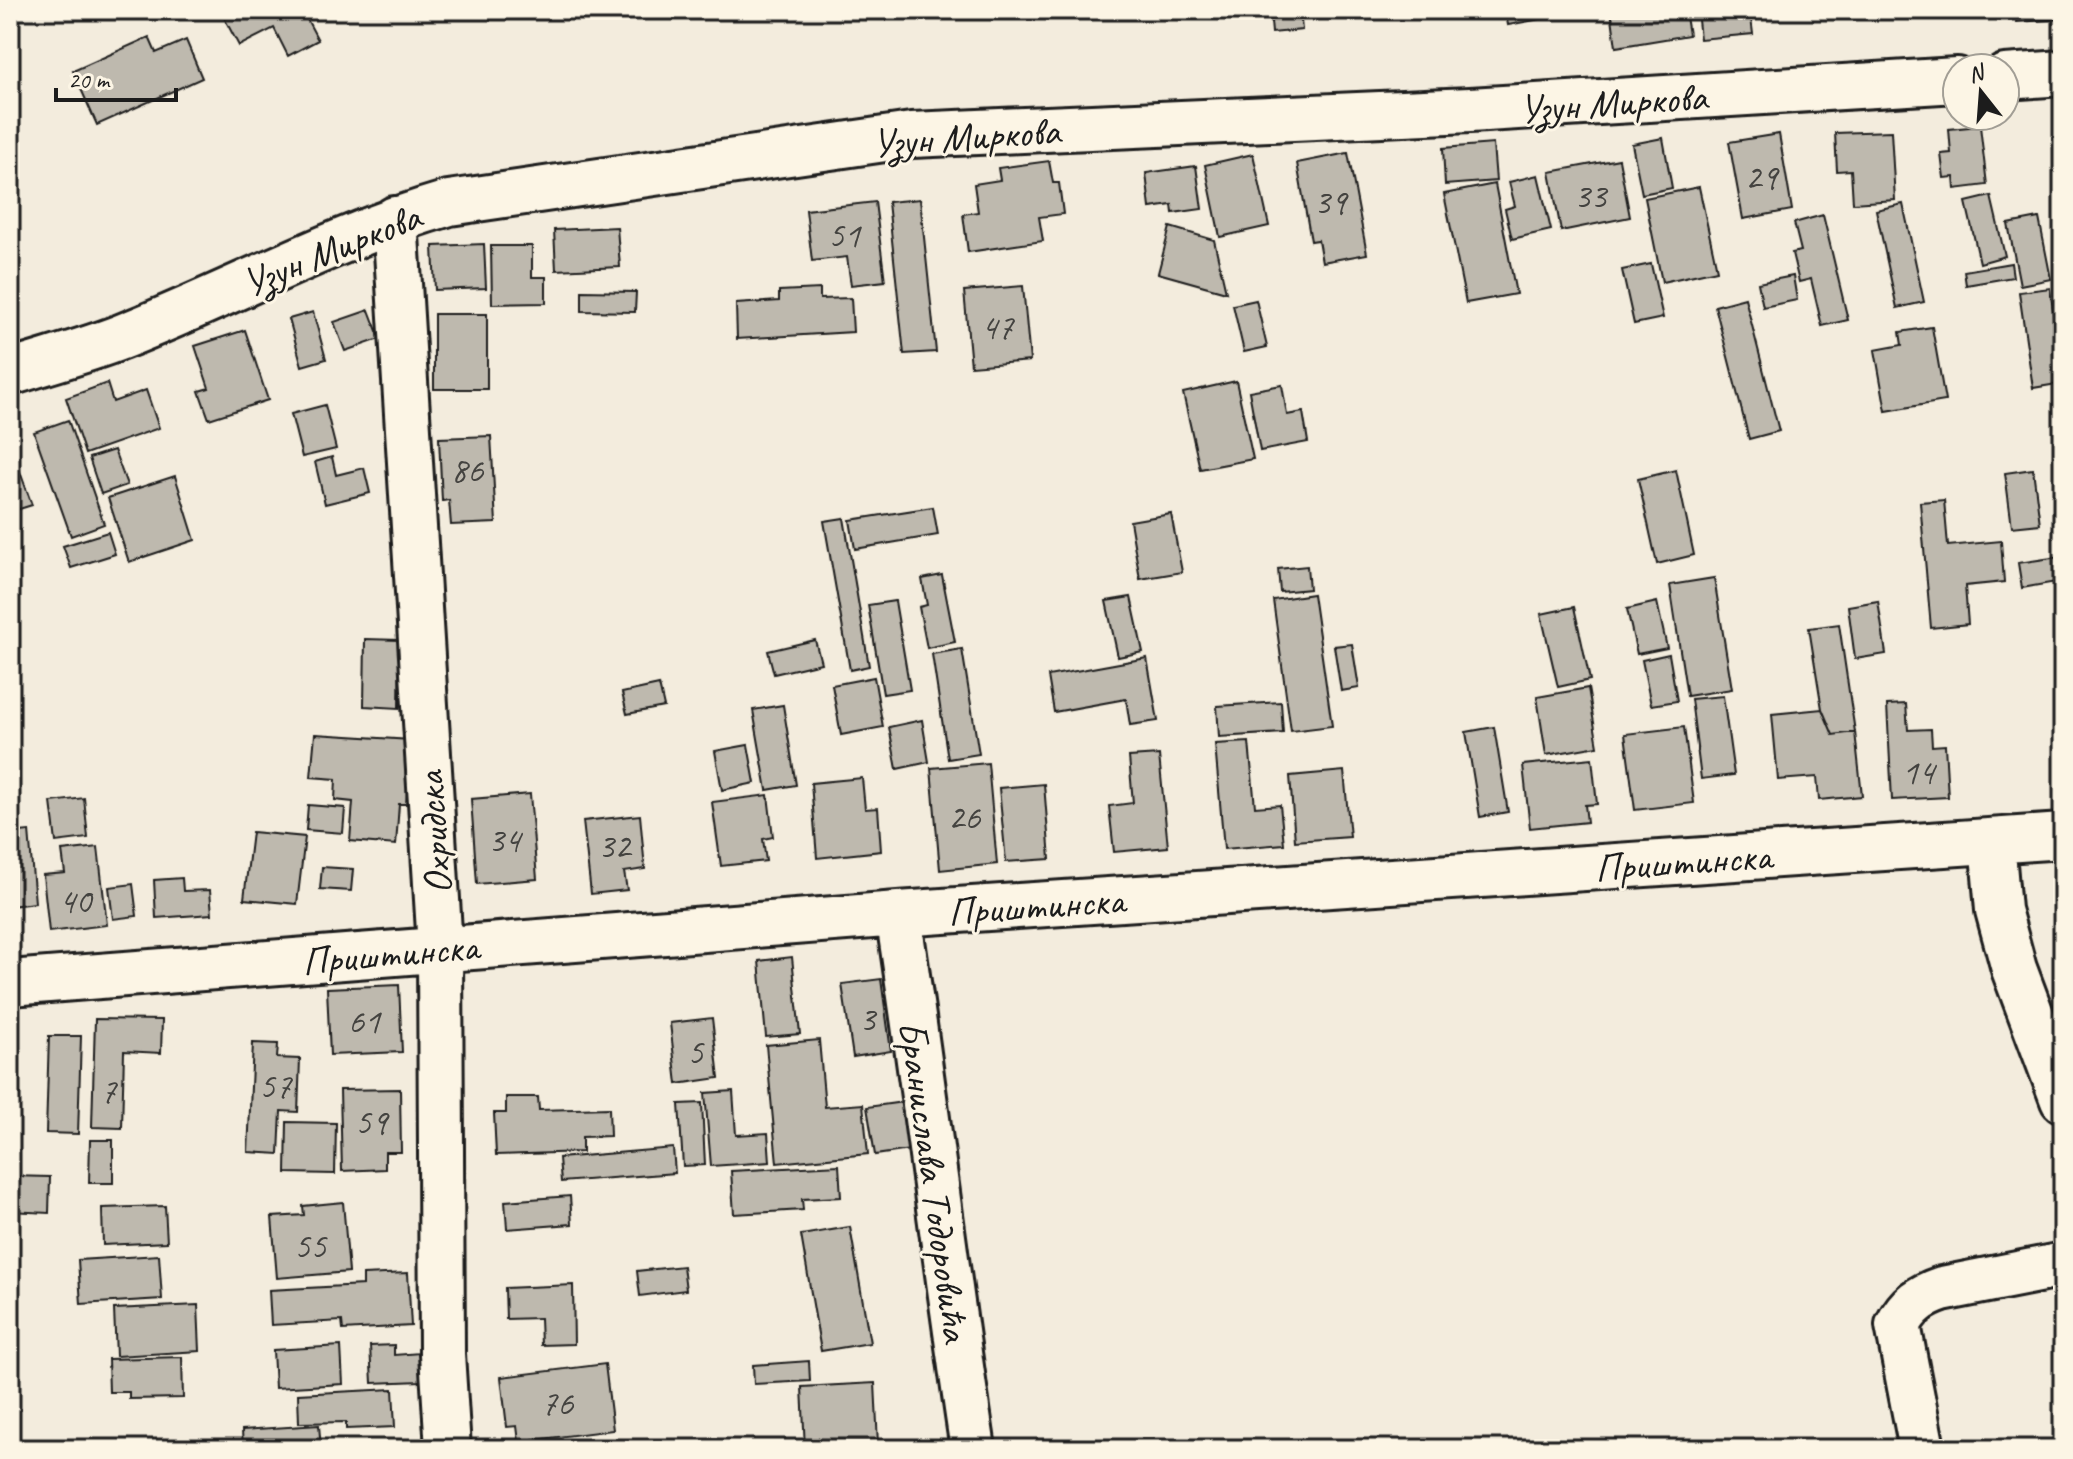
<svg xmlns="http://www.w3.org/2000/svg" width="2073" height="1459" viewBox="0 0 2073 1459" font-family="Caveat,sans-serif">
<style>
.building{fill:#beb9ae;stroke:#1c1c1c;stroke-width:2}
.lines{fill:none;stroke-linecap:round;stroke-linejoin:round}
.minor-casing{stroke:#1c1c1c;stroke-width:50}
.minor{stroke:#fcf5e5;stroke-width:44}
.labels{text-anchor:middle;stroke-width:6;stroke-linejoin:round;paint-order:stroke}
.number-label{font-size:36px;fill:#444340}
.street-label{font-size:40px;fill:#1c1c1c;stroke:#fcf5e5}
</style>
<rect width="100%" height="100%" fill="#f3ecdd"/>
<filter id="ink" filterUnits="userSpaceOnUse"><feTurbulence type="fractalNoise" baseFrequency=".0125" numOctaves="2"/><feDisplacementMap in="SourceGraphic" scale="16" xChannelSelector="R" yChannelSelector="G"/><feConvolveMatrix kernelMatrix="1 2 1 2 8 2 1 2 1" color-interpolation-filters="sRGB"/></filter>
<g filter="url(#ink)">
<path class="building" d="M220,10h82l16,30 -30,16 -14,-28 -35,18z
M1270,10h30l2,20 -30,3z
M1505,10h51l1,6 -49,9z
M1611,10h74l4,25 -73,12z
M1697,10h53l3,24 -53,5z
M2016,10h47v9l-46,3z
M149,37l7,16 30,-13 16,38 -105,47 -24,-54z
M1980,126l7,59 -32,4 -1,-12 -10,1 -3,-24 10,-1 -2,-24z
M1891,131l4,69 -42,3 -2,-33 -14,1 -2,-38z
M2063,133v30l-5,-29z
M1779,134l13,76 -49,9 -14,-77z
M1663,138l9,50 -30,6 -10,-50z
M1493,144l3,37 -51,4 -2,-37z
M1348,153l19,101 -45,8 -4,-22 -7,1 -14,-78z
M1253,154l16,72 -49,11 -15,-72z
M1619,159l11,58 -69,14 -11,-59z
M1049,161l4,22h6l4,31 -24,3 4,24 -75,11 -5,-38 15,-2 -4,-28 26,-4 -2,-12z
M1196,166l6,43 -29,4 -1,-8 -22,3 -4,-35z
M1538,175l13,55 -39,9 -7,-30 10,-3 -6,-24z
M1495,184l21,110 -50,9 -22,-109z
M1699,187l18,83 -55,12 -17,-84z
M1991,196l14,60 -25,7 -14,-61z
M920,199l16,153 -32,2 -16,-152z
M875,202l10,79 -34,4 -4,-28 -35,4 -6,-51z
M1903,204l21,98 -27,6 -21,-98z
M1823,215l25,105 -26,6 -11,-47 -12,3 -7,-29 9,-2 -7,-28z
M2039,218l12,61 -31,6 -12,-61z
M617,227l3,40 -64,3 -2,-40z
M1170,227l44,13 12,52 -68,-19z
M484,244l2,44 -51,2 -2,-44z
M491,246h41v31h14v26l-54,1z
M2011,263l2,14 -47,8 -2,-14z
M1651,264l12,54 -29,6 -12,-54z
M1793,276l4,24 -34,7 -5,-24z
M1023,286l7,75 -59,5 -7,-75z
M2050,288l13,95 -30,5 -14,-96z
M820,289v10l31,-1 2,34 -116,7 -1,-35 43,-3v-10z
M582,291l54,1 -1,20 -53,-1z
M1745,298l34,133 -30,8 -34,-133z
M1256,300l11,47 -23,5 -11,-47z
M369,310l11,29 -35,12 -11,-29z
M313,312l13,47 -24,7 -13,-47z
M434,314h53v75h-53z
M1932,327l13,74 -59,10 -11,-61 27,-5 -2,-13z
M245,330l23,70 -59,19 -10,-28 10,-3 -14,-42z
M1236,381l17,78 -53,10 -17,-76z
M107,383l6,19 33,-12 13,38 -74,26 -19,-56z
M1282,385l5,30 16,-3 5,30 -48,9 -11,-60z
M325,405l11,44 -34,8 -11,-43z
M68,420l36,104 -33,12 -37,-104z
M491,436l5,87 -45,2 -2,-25 -7,1 -3,-63z
M10,444l22,61 -22,7z
M114,450l13,35 -26,9 -12,-36z
M332,457l4,18 28,-7 6,25 -45,11 -10,-42z
M2033,469l7,55 -28,3 -7,-54z
M1676,470l18,85 -37,9 -19,-85z
M175,476l20,64 -66,22 -21,-64z
M1944,500l4,46 53,-5 3,41 -39,4 3,38 -37,4 -11,-126z
M933,507l5,28 -83,14 -5,-29z
M1171,514l11,58 -42,7 -10,-58z
M844,518l25,148 -19,4 -26,-149z
M108,532l7,22 -44,14 -8,-22z
M2059,557l3,24 -40,7 -4,-25z
M1307,566l2,23 -29,3 -2,-23z
M942,575l13,67 -28,6 -8,-41 8,-2 -5,-26z
M1714,578l18,111 -45,7 -17,-111z
M1313,594l19,132 -41,5 -18,-131z
M1131,597l12,55 -25,5 -12,-56z
M895,601l15,89 -27,4 -15,-89z
M1878,601l8,53 -31,5 -7,-53z
M1657,602l10,46 -30,6 -10,-45z
M1574,607l16,73 -32,7 -17,-73z
M1839,624l16,108 -22,3 -11,-26 -13,-81z
M365,639l35,1 -1,68 -35,-2z
M815,640l6,23 -47,11 -6,-23z
M1352,644l7,44 -18,3 -7,-45z
M962,649l17,105 -31,5 -16,-105z
M1669,654l8,47 -26,4 -9,-45z
M1147,658l11,63 -28,4 -4,-26 -72,13 -6,-36z
M2055,667h8v49l-5,1z
M874,677l9,50 -42,8 -9,-50z
M659,685l5,22 -37,7 -5,-21z
M1588,688l10,58 -52,9 -9,-58z
M1723,696l11,79 -33,4 -10,-80z
M1281,702l2,31 -64,4 -2,-31z
M1906,704l2,26 23,-1 1,17 13,-1 3,52 -56,3 -5,-95z
M783,705l13,80 -29,5 -14,-80z
M1822,709l11,26 22,-3 7,64 -43,4 -2,-23 -39,3 -6,-66z
M922,720l7,42 -32,7 -8,-42z
M2061,723h2v57z
M1494,727l14,85 -28,5 -14,-85z
M1684,727l10,76 -59,7 -10,-76z
M315,734l96,6 -5,64h-7l-3,41 -46,-4 3,-39 -18,-2 1,-21 -25,-2z
M1249,742l6,65 25,-2 4,39 -60,5 -9,-105z
M748,745l7,38 -33,7 -7,-39z
M1159,755l9,92 -54,5 -5,-46 24,-3 -4,-46z
M1592,758l5,46 -12,1 2,17 -57,6 -7,-63z
M988,763l9,101 -57,6 -9,-102z
M1344,771l6,66 -55,4 -5,-65z
M862,778l3,31 13,-1 3,43 -64,7 -6,-75z
M1044,784l6,75 -44,3 -7,-74z
M530,794l7,85 -60,5 -6,-85z
M768,795l5,42 -10,2 3,22 -45,5 -9,-64z
M84,798l4,40 -32,4 -5,-40z
M308,805l37,3 -2,25 -37,-3z
M640,815l5,54 -21,3 3,18 -36,4 -8,-73z
M29,831l6,72 -25,3v-73z
M252,832l53,5 -8,67 -53,-5z
M98,847l9,78 -58,7 -6,-57 22,-2 -3,-22z
M322,867l31,2 -2,22 -31,-2z
M182,878l1,13 27,-1 2,24 -56,4 -2,-38z
M133,884l4,32 -24,3 -4,-32z
M792,957l8,77 -34,3 -7,-76z
M881,979l10,72 -38,6 -11,-73z
M399,985l3,67 -72,3 -3,-67z
M712,1018l7,60 -42,6 -7,-61z
M95,1019l67,1 -1,33 -37,-2 -2,77 -30,-1z
M49,1036h32l-3,98 -32,-1z
M819,1040l6,67 38,-3 5,50 -91,9 -11,-118z
M253,1043l25,1 -1,14 23,1 -2,53 -17,-1 -2,43 -31,-2z
M400,1089l1,63h-16v17l-43,2 -2,-81z
M733,1091l3,44 32,-2 2,29 -59,4 -6,-73z
M506,1097h32l1,13 70,-2 1,28 -28,1v15l-86,3 -2,-42h12z
M911,1101l6,48 -42,6 -8,-48z
M702,1103l3,62 -22,1 -4,-62z
M287,1122l49,1 -1,51 -49,-1z
M90,1140h23v43h-24z
M673,1148l2,25 -114,9 -2,-24z
M839,1165l2,32 -39,2 1,11 -69,4 -3,-43z
M10,1176l40,1 -1,36 -39,-2z
M570,1196l2,28 -65,5 -2,-28z
M343,1202l6,70 -72,6 -5,-61 32,-2 -1,-9z
M165,1206l2,36 -64,3 -1,-37z
M850,1227l20,116 -49,8 -20,-116z
M159,1255l3,44 -81,5 -3,-44z
M683,1266l3,24 -46,6 -3,-25z
M408,1273l3,53 -68,4 -1,-9 -71,4 -2,-35 94,-5v-10z
M573,1285l1,59 -33,1 -1,-27 -34,1 -1,-31z
M198,1305l2,46 -84,5 -2,-47z
M394,1345v10l26,-2 1,28 -49,2 -2,-37z
M341,1346l2,38 -68,4 -2,-38z
M182,1357l1,41 -54,1v-7h-20l-1,-33z
M809,1361l1,20 -56,3 -1,-19z
M605,1364l8,66 -94,12 -2,-16 -10,1 -6,-50z
M875,1383l3,62 -73,4 -3,-62z
M393,1389l2,38 -49,2v-7l-47,1 -1,-29z
M319,1425l2,24h-78l-1,-19z"/>
<g class="lines">
<g class="minor-casing">
<path id="minor" d="M2005,77l58,-4
M395,219l45,729 2,406 6,95
M10,373c37,-12 75,-22 111,-36 110,-43 214,-101 328,-134l463,-68 558,-25 487,-30
M1992,841l6,69 16,59 49,131
M898,914c27,178 48,357 75,535
M10,983l888,-69 1165,-78
M1922,1449l-24,-124c10,-20 23,-29 44,-36l121,-24"/>
</g>
<use href="#minor" class="minor"/>
</g>
</g>
<g class="labels">
<g class="number-label">
<text x="1761" y="189">29</text>
<text x="1590" y="208">33</text>
<text x="1330" y="214">39</text>
<text x="844" y="247">51</text>
<text x="997" y="339">47</text>
<text x="467" y="482">86</text>
<text x="1918" y="784">14</text>
<text x="964" y="829">26</text>
<text x="504" y="852">34</text>
<text x="614" y="858">32</text>
<text x="75" y="913">40</text>
<text x="867" y="1031">3</text>
<text x="364" y="1033">61</text>
<text x="695" y="1064">5</text>
<text x="275" y="1098">57</text>
<text x="108" y="1103">7</text>
<text x="371" y="1134">59</text>
<text x="310" y="1258">55</text>
<text x="557" y="1415">76</text>
</g>
<g class="street-label">
<text transform="translate(1613 102) rotate(-4)" y="14">Узун Миркова</text>
<text transform="translate(966 136) rotate(-4)" y="14">Узун Миркова</text>
<text transform="translate(331 249) rotate(-22)" y="14">Узун Миркова</text>
<text transform="translate(433 833) rotate(-94)" y="14">Охридска</text>
<text transform="translate(1683 861) rotate(-4)" y="14">Приштинска</text>
<text transform="translate(1036 905) rotate(-4)" y="14">Приштинска</text>
<text transform="translate(390 953) rotate(-5)" y="14">Приштинска</text>
<text transform="translate(935 1181) rotate(82)" y="14">Бранислава Тодоровића</text>
</g>
</g>
<rect width="2073" height="1459" fill="none" stroke="#fcf5e5" stroke-width="40"/>
<rect x="20" y="20" width="2033" height="1419" fill="none" stroke="#1c1c1c" stroke-width="3" filter="url(#ink)"/>
<g transform="translate(1981 92) rotate(343)"><circle r="38" fill="#fcf5e5" stroke="#a29e95" stroke-width="2"/>
<path d="M0-6L14 30L0 20L-14 30Z" fill="#1c1c1c"/>
<text y="-12" font-size="22" font-weight="bold" text-anchor="middle" fill="#1c1c1c">N</text>
</g>
<path d="M56 88v12h120v-12" fill="none" stroke="#1c1c1c" stroke-width="4"/>
<text x="68" y="88" font-size="24" fill="#1c1c1c" stroke="#fcf5e5" stroke-width="6" paint-order="stroke">20 m</text>
</svg>
